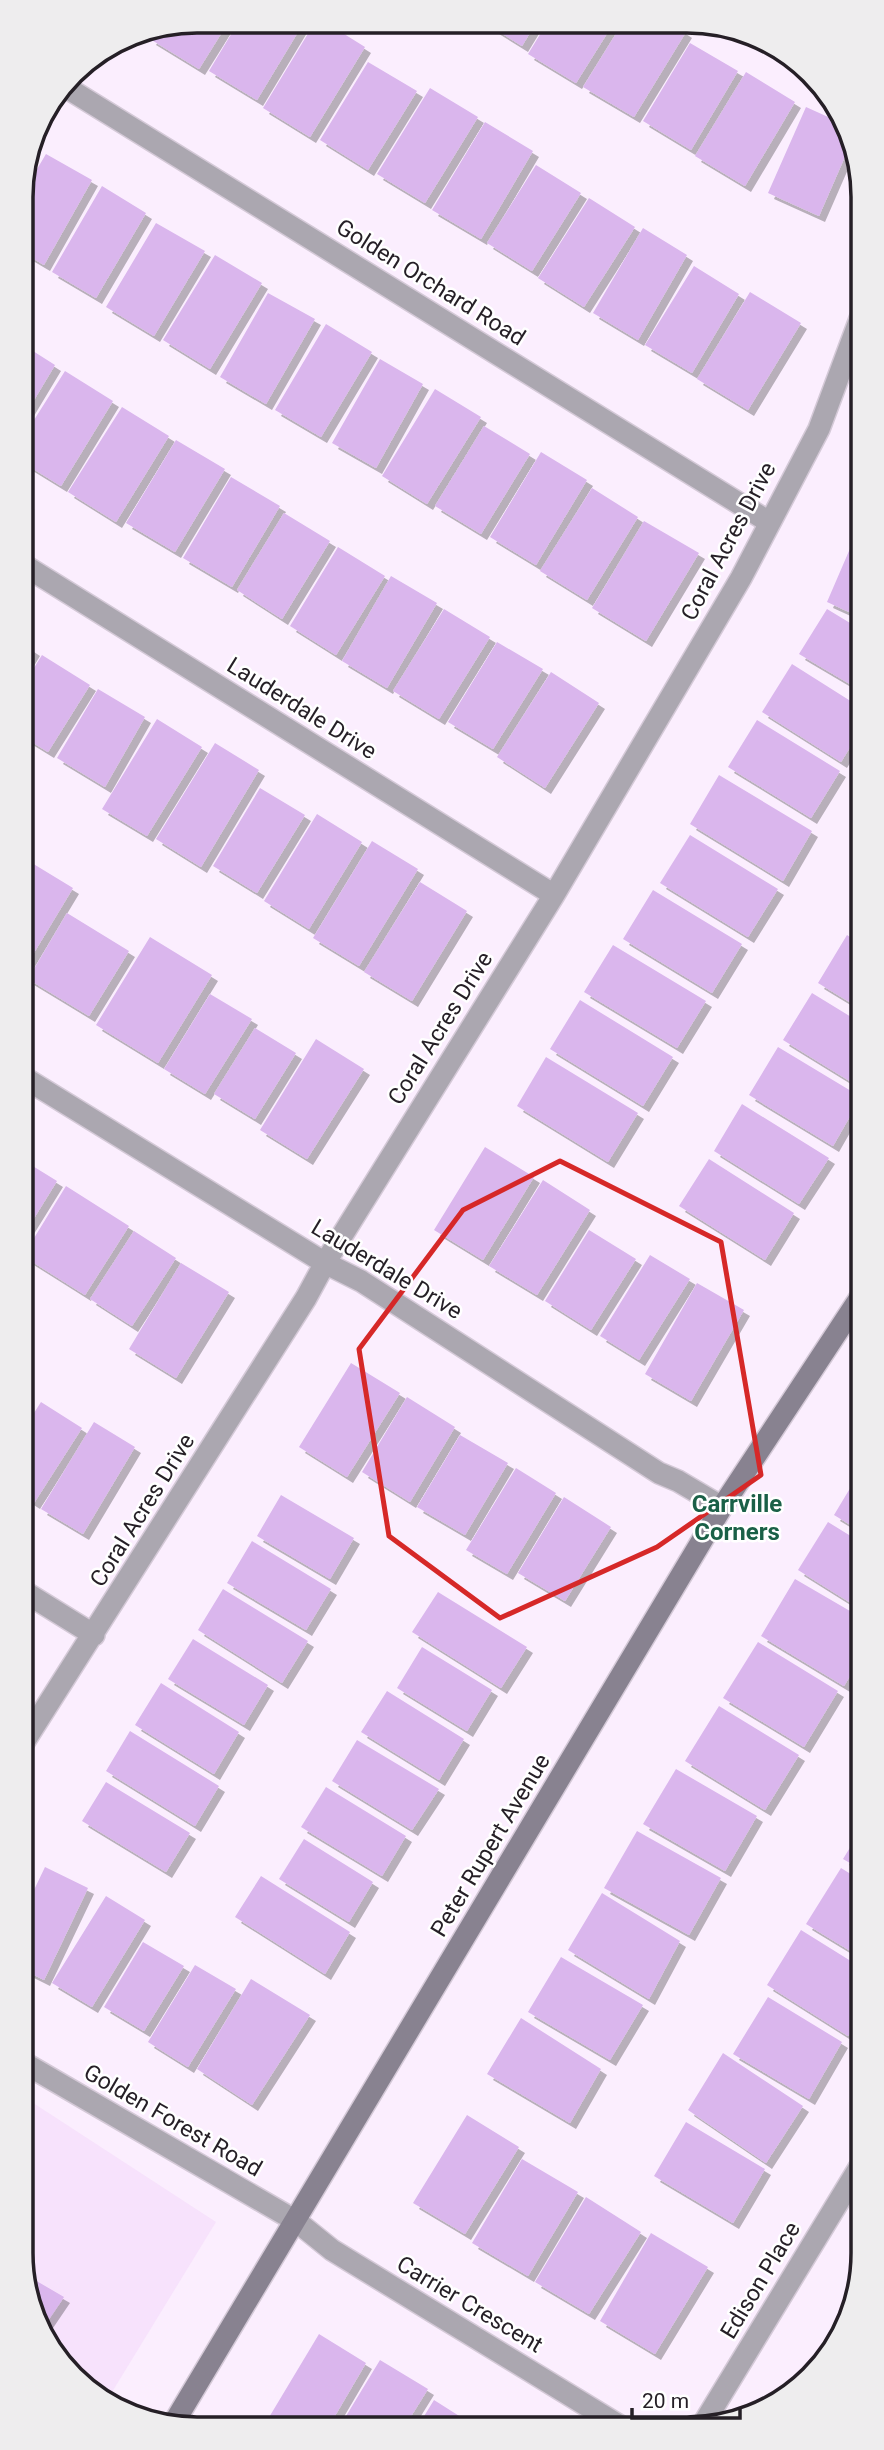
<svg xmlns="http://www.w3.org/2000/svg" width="884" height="2450" viewBox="0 0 884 2450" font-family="Roboto,sans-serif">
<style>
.built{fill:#f7e2fc}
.building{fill:#dab6ed;filter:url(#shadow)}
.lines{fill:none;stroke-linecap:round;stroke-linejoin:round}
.street-casing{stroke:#d4c9d7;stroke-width:24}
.secondary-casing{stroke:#d4c9d7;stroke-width:24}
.street{stroke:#aba7b0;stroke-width:21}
.secondary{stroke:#888290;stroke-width:21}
.marked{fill:none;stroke:#d62828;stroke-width:5;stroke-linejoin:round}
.labels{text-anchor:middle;stroke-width:5;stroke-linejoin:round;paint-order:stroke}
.street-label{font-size:23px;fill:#251f26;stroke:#fff}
.neighbourhood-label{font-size:24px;font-weight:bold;fill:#1a6047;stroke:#fff}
.rim{fill:none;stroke:#251f26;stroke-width:3.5}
</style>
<defs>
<filter id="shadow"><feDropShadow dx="6" dy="6" stdDeviation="0" flood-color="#0004"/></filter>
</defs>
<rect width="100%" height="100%" fill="#fbeefe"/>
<path class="built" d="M24,2097l192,125 -107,175 -36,-19 -49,-90z"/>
<path class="building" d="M197,21h32l-30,48 -49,-30 6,-10z
M239,21l65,1 -47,78 -48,-29z
M315,22h10l40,25 -55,90 -47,-29z
M485,23h51l-14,23z
M547,23l66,1 -37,59 -48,-29z
M622,24h52l12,8 -52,85 -51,-30z
M690,43l48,28 -47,79 -48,-29z
M368,62l49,29 -49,79 -48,-30z
M746,72l49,30 -50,84 -50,-30z
M430,88l48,29 -53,86 -48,-29z
M806,107l31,14 13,24 -31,71 -51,-23z
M485,122l48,29 -52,88 -49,-29z
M46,154l46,26 -48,85 -22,-13 -1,-56z
M536,165l45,28 -49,78 -45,-28z
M102,186l44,27 -50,85 -44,-26z
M589,198l46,29 -51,80 -46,-29z
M156,223l49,28 -51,85 -48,-29z
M643,228l44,27 -49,85 -45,-27z
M215,255l47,28 -52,86 -47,-29z
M694,266l45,28 -47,79 -47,-28z
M750,292l51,31 -53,87 -51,-31z
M268,293l47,26 -49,85 -46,-27z
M326,324l46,28 -51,85 -46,-27z
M22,344l33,21 -33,55z
M380,359l43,25 -47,84 -44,-25z
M65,371l48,30 -52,85 -39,-24v-23z
M435,389l46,28 -54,87 -45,-28z
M122,407l47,29 -53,86 -48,-30z
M484,426l46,28 -49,80 -46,-28z
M176,440l49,29 -50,83 -49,-29z
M541,452l46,28 -51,85 -46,-28z
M231,477l49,29 -48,81 -49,-29z
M592,488l46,29 -51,83 -47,-29z
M284,513l46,28 -48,78 -45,-29z
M644,521l55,32 -53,88 -54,-33z
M852,544l8,4v69l-33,-15z
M338,547l47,29 -49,79 -46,-29z
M391,576l46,27 -50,85 -45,-27z
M444,609l46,28 -51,82 -46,-28z
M827,609l33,20v61l-61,-36z
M22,642l12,8 -12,20z
M497,642l46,27 -50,80 -45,-27z
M42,655l48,30 -42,67 -26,-16v-49z
M792,664l68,43v24l-19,31 -79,-50z
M551,672l48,31 -54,85 -48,-31z
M98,689l47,28 -40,70 -48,-29z
M157,719l45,28 -55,89 -45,-27z
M757,720l83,51 -29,47 -83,-51z
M215,743l44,27 -58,97 -45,-28z
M719,775l93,56 -29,50 -93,-57z
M260,788l45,27 -48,78 -44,-27z
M317,814l45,28 -53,87 -45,-28z
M690,835l88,54 -30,48 -88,-54z
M372,841l46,28 -59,97 -46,-28z
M22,857l51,31 -50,83z
M420,882l47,29 -55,90 -48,-29z
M653,890l89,54 -30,49 -89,-54z
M67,913l62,38 -40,65 -61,-37z
M847,935l14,9v65l-43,-26z
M150,937l62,38 -54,88 -62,-38z
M613,945l93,56 -29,47 -93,-56z
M812,993l49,30v65l-78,-48z
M210,994l42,25 -47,75 -41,-25z
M580,1000l93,57 -30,49 -93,-57z
M255,1028l41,25 -41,66 -41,-25z
M316,1039l48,30 -57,90 -47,-29z
M778,1047l83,50 -28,49 -84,-51z
M546,1057l92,56 -30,49 -91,-56z
M742,1104l87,54 -30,46 -85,-53z
M485,1147l49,30 -51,83 -49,-30z
M709,1159l85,54 -29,47 -86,-54z
M23,1160l34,21 -34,55z
M543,1180l47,30 -53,85 -48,-29z
M66,1186l63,40 -44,69 -62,-39z
M589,1230l47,29 -45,71 -46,-29z
M134,1231l42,27 -44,68 -42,-27z
M650,1255l40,24 -51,81 -39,-24z
M181,1263l48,29 -53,86 -47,-29z
M697,1283l47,27 -53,91 -46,-27z
M351,1363l49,30 -53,84 -48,-30z
M407,1397l48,30 -45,75 -48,-30z
M41,1402l41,26 -48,75 -11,-7v-66z
M94,1422l41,25 -52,87 -42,-25z
M460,1435l48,28 -43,72 -48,-28z
M516,1468l40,25 -49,81 -41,-24z
M861,1470l1,47v15l-28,-17z
M281,1495l73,43 -24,41 -73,-43z
M564,1497l47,30 -46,74 -47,-28z
M828,1522l34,21v67l-64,-40z
M252,1541l79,48 -25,41 -79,-47z
M795,1579l67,39v38l-18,30 -83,-50z
M223,1589l85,52 -26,42 -84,-53z
M438,1592l89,55 -26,41 -89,-56z
M193,1639l75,46 -24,40 -76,-46z
M758,1642l80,49 -34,56 -81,-49z
M422,1647l70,43 -25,41 -70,-43z
M161,1683l78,49 -25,42 -79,-49z
M387,1691l77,48 -25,41 -78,-48z
M719,1706l80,49 -34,55 -80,-49z
M130,1731l89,55 -24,40 -89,-55z
M357,1740l82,49 -27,41 -80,-49z
M676,1769l81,47 -32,55 -82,-47z
M106,1782l84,51 -24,39 -84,-51z
M326,1787l80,49 -24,40 -81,-49z
M862,1828v42l-19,-11z
M637,1831l84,47 -32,57 -85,-47z
M304,1839l69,43 -24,40 -70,-43z
M45,1867l43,21 -44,92 -20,-10v-59z
M841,1868l21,13v77l-56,-34z
M261,1876l89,56 -25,42 -90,-57z
M602,1893l78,48 -31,58 -81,-49z
M106,1896l39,24 -53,87 -40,-24z
M801,1930l61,38v46l-14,22 -81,-51z
M143,1942l41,24 -40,65 -40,-24z
M561,1957l82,48 -33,55 -82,-48z
M195,1965l41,24 -48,78 -40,-25z
M251,1979l59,36 -58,90 -55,-36z
M768,1997l74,45 -33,57 -76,-45z
M521,2018l80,51 -31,54 -83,-49z
M723,2053l80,53 -37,57 -78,-53z
M467,2115l52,32 -54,87 -52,-31z
M686,2122l79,47 -32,54 -79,-47z
M522,2159l56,33 -50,84 -56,-33z
M586,2197l55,35 -52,82 -54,-32z
M651,2233l57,34 -53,87 -55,-33z
M28,2276l36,21 -19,28 -21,-37z
M319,2334l47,29 -37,63h-50l-11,-7z
M380,2360l48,29 -23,37h-65z
M434,2400l41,26h-57z"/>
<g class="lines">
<g class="street-casing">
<path id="street" d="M64,86l705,436
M22,564l532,331
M23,1077l302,186 36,18 298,192 19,8 44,26
M23,1591l71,44
M24,1742l282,-444 19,-35 229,-368 187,-317 78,-149 41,-110
M24,2063l272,158 36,29 288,176
M702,2426l160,-263"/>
</g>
<g class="secondary-casing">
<path id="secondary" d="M172,2426l550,-919 139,-211"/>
</g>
<use href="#street" class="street"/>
<use href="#secondary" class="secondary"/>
</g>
<path class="marked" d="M560,1161l161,81 40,233 -104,72 -157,71 -111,-82 -30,-187 104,-139z"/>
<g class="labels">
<g class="street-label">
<text transform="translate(431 282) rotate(32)" y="8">Golden Orchard Road</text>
<text transform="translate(728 541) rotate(-62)" y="8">Coral Acres Drive</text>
<text transform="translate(302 708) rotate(32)" y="8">Lauderdale Drive</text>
<text transform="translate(440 1028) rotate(-58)" y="8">Coral Acres Drive</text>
<text transform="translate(387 1269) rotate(31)" y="8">Lauderdale Drive</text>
<text transform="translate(142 1510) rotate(-58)" y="8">Coral Acres Drive</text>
<text transform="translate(490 1845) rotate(-59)" y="8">Peter Rupert Avenue</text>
<text transform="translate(173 2120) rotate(30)" y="8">Golden Forest Road</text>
<text transform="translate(760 2280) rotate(-59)" y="8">Edison Place</text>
<text transform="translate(470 2304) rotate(31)" y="8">Carrier Crescent</text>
</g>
<g class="neighbourhood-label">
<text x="737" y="1512">Carrville<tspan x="737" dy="28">Corners</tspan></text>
</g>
</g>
<path d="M0 0H884V2450H0ZM197 33H687A164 164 0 0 1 851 197V2253A164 164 0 0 1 687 2417H197A164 164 0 0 1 33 2253V197A164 164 0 0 1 197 33Z" fill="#eeedee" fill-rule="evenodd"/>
<path class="rim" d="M197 33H687A164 164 0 0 1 851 197V2253A164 164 0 0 1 687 2417H197A164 164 0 0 1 33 2253V197A164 164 0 0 1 197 33Z"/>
<path d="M632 2408v10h108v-10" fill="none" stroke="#251f26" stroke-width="3.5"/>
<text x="642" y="2408" font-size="21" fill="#251f26" stroke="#ffffff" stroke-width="5" paint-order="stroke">20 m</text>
</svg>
